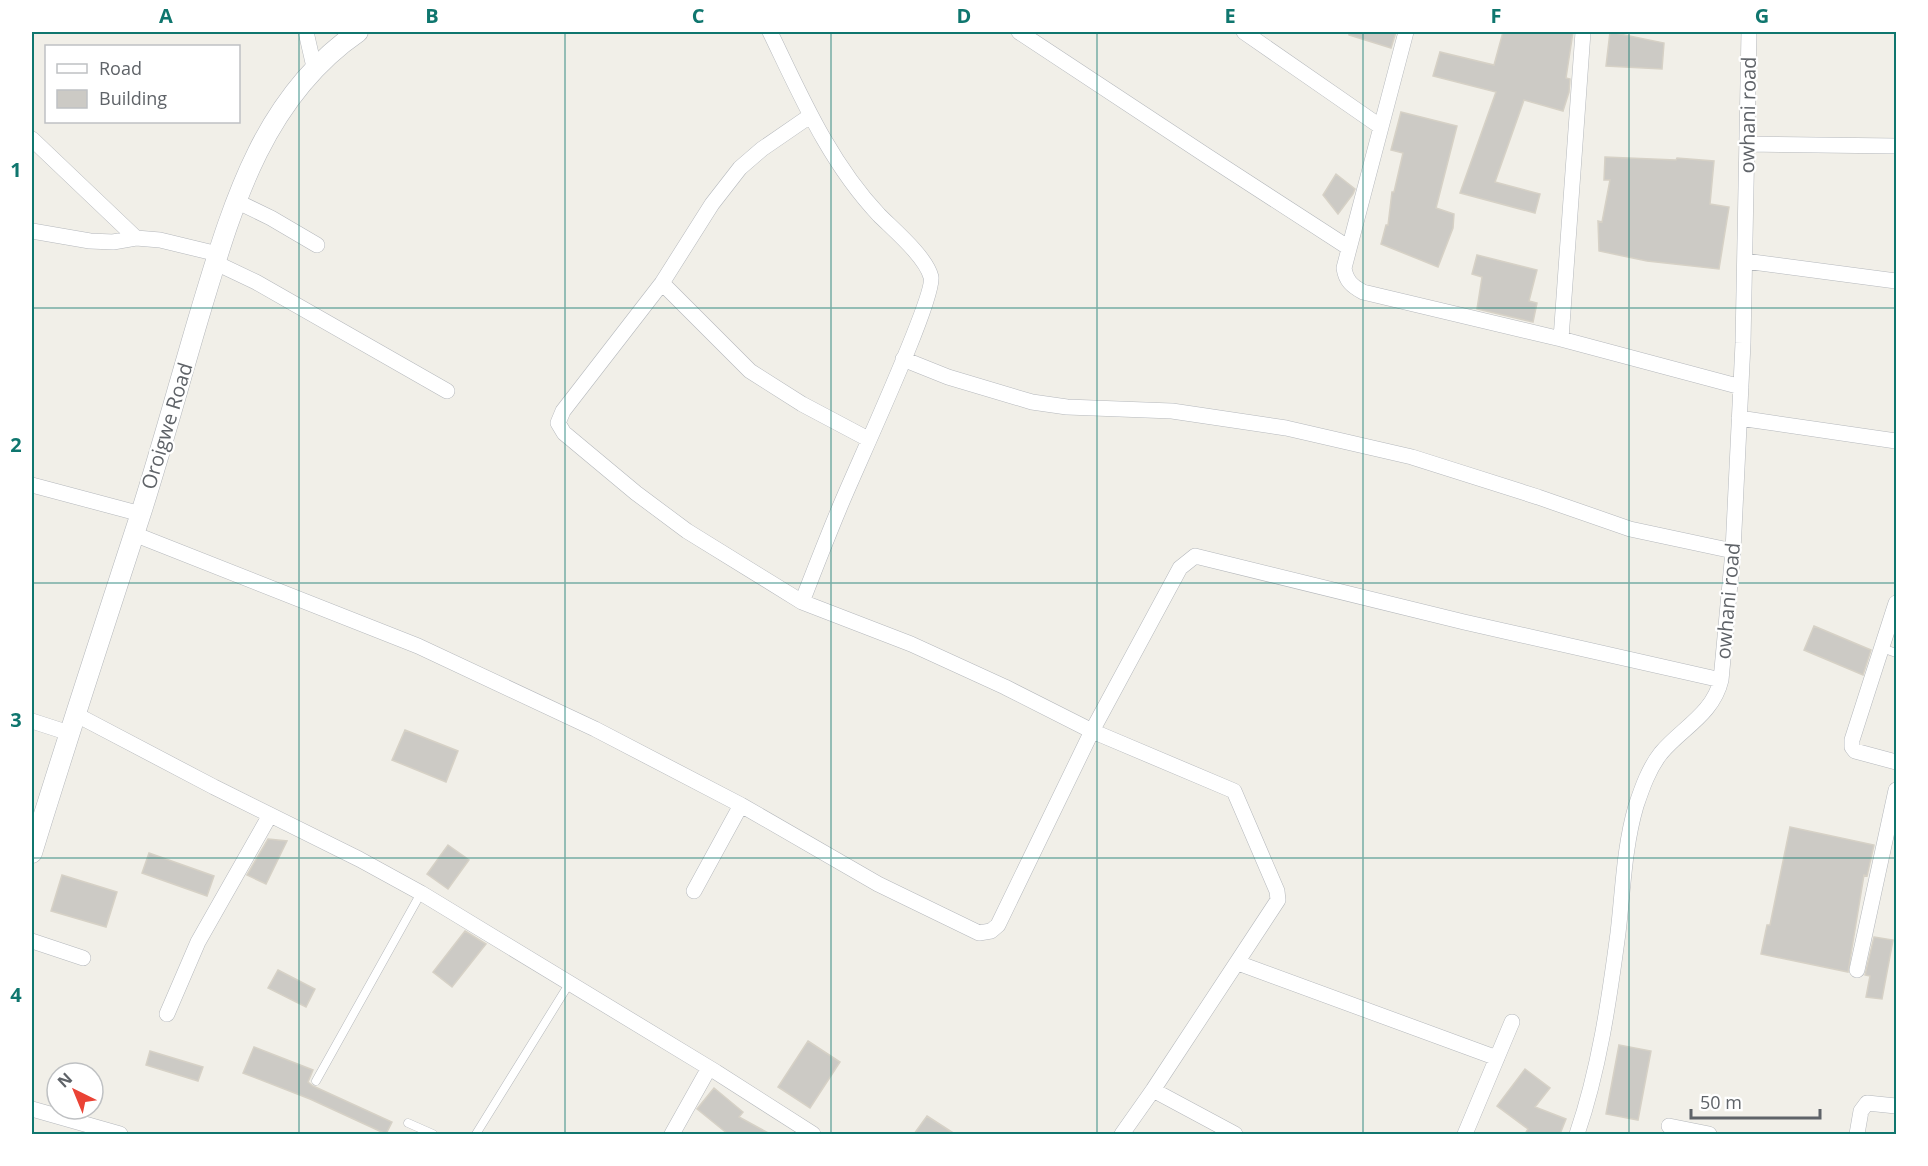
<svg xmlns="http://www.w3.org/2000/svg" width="1928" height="1166" viewBox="0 0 1928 1166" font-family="'Open Sans',sans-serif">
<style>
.building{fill:#cccac5;stroke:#d6d1c6;stroke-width:1.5}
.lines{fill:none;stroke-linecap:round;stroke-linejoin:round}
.service-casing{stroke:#b5b8bc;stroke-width:9}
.minor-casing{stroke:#b5b8bc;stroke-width:16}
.tertiary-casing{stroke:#b5b8bc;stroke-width:21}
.service{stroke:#fff;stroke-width:8}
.minor{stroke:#fff;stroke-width:15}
.tertiary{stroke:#fff;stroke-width:20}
.grid{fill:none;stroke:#0f766e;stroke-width:1.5;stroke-opacity:0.55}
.labels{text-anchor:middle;stroke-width:4.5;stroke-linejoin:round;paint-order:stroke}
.street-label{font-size:20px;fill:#5f6368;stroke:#fff}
.neatline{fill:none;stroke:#0f766e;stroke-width:2}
.grid-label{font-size:20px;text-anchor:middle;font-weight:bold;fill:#0f766e}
</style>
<rect width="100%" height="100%" fill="#f1efe8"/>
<path class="building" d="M1349,32h47l-5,16 -42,-13z
M1503,32h70l-7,46 4,1 -1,13 -6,19 -39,-11 -29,82 45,12 -5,19 -75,-20 36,-101 -63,-16 7,-24 54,13z
M1610,32l54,11 -2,26 -56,-3z
M1401,112l56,14 -21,82 18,6 -1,14 -15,39 -57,-23 5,-19h2l4,-33h2l9,-39 -12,-3z
M1605,157l71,3 1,-2 37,3 -4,43 19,3 -10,62 -72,-8 -48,-10 -1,-30 4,1 8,-42h-6z
M1336,174l19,15 -2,5 -15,20 -15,-19z
M1477,255l60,15 -8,31 8,2 -4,19 -56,-13 5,-32 -10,-3z
M1814,626l57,24 -8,25 -59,-25z
M405,730l53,21 -12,31 -54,-22z
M1790,827l84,18 -7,31 -3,-1 -16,97 -87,-18 6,-29h3z
M268,839l19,2 -21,43 -19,-9z
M448,845l21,15 -21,29 -21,-15z
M149,853l65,23 -7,20 -65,-23z
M62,875l55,17 -11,35 -55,-16z
M465,931l21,13 -34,43 -19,-15z
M1874,937l19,3 -11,59 -16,-2 4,-21 -5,-1z
M278,970l37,19 -9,18 -38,-19z
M808,1041l32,21 -30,46 -32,-21z
M1619,1045l32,6 -13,69 -32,-6z
M254,1047l59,23 -5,12 5,4 79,36 -6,12 -76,-35 -67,-26z
M150,1051l53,16 -5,14 -52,-16z
M1525,1069l25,19 -15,19 31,12 -6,15h-35l3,-5 -31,-23z
M714,1088l29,24 -4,5 31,17h-42l-31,-25z
M927,1116l28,18h-41z"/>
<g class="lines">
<g class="service-casing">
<path id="service" d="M1882,648l14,5
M316,1081l105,-188
M408,1123l25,11
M476,1134l93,-150"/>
</g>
<g class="minor-casing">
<path id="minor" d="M306,32l8,35
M770,32c31,64 59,130 109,183 15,15 47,42 52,62 5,20 -79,199 -92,232 -13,31 -25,62 -37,93
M1019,32l188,124 142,92
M1244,32l137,95
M1406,32l-62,236c2,13 8,18 19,24l198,47 180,48
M810,116l-48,33 -22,19 -28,36 -50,79 -99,128 -5,12 6,10 72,60 51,38 115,71 109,42 94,43 87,44 142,60 43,100 1,9 -125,190 -31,44
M32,139l104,99
M1747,144l149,2
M236,201l35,17 46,27
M32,231l58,10 23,1 23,-4 24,2 58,14
M1745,261l151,20
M216,263l40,19 191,109
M662,283l88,88 52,33 66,35
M1561,339l22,-307
M903,359l45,18 84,25 35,5 105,4 114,17 126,29 126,40 92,32 103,22
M1739,418l157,23
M32,485l109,29
M134,534l284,112 177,83 146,76 137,79 101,49 12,-2 7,-6 94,-194 88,-163 15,-12 269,66 257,58
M1896,603l-44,137v7l3,4 41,11
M75,714l139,73 145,72 62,34 295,179 97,62
M32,721l37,12
M694,891l47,-86
M32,941l51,17
M1238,963l259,95
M1857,970l39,-180
M167,1014l31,-72 72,-127
M1153,1090l82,44
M32,1109l88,25
M1669,1126l40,8
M672,1134l37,-66
M1465,1134l47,-112
M1577,1134c22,-64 32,-133 41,-201 5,-42 6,-86 18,-127 6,-18 13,-38 25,-53 21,-25 52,-39 60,-73l12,-129 10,-208 6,-311
M1857,1134l4,-23 6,-8 29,3"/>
</g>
<g class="tertiary-casing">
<path id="tertiary" d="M32,853c35,-114 72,-227 109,-340 21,-66 39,-133 59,-200 32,-106 62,-215 158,-281"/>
</g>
<use href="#service" class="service"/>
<use href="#minor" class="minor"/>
<use href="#tertiary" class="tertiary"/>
</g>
<path class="grid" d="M299,32v1102M565,32v1102M831,32v1102M1097,32v1102M1363,32v1102M1629,32v1102M32,308h1864M32,583h1864M32,858h1864"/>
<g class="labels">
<g class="street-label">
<text transform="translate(1748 115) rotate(-89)" y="7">owhani road</text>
<text transform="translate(167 426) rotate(-73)" y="7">Oroigwe Road</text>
<text transform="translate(1728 601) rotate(-85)" y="7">owhani road</text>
</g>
</g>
<rect width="1928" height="1166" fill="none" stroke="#ffffff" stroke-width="66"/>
<rect x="45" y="45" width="195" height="78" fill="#ffffff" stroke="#bfc1c3" stroke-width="1.5"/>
<rect x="57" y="64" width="30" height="9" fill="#ffffff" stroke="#bfc1c3" stroke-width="1.5"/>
<text x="99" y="75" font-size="18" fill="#5f6368">Road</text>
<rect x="57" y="90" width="30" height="18" fill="#cccac5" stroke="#bfc1c3" stroke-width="1.5"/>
<text x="99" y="105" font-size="18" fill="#5f6368">Building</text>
<g transform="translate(75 1091) rotate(317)"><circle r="28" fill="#ffffff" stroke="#bfc1c3" stroke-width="1.5"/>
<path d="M0-4.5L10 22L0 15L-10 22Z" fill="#ea4335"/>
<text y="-9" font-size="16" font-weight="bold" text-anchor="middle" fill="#5f6368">N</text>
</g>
<path d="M1691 1109v9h129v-9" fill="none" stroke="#5f6368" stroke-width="3"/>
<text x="1700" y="1109" font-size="18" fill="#5f6368" stroke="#ffffff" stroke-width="4.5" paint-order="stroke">50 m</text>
<rect x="33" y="33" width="1862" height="1100" class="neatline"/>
<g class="grid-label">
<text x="166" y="23">A</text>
<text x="432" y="23">B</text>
<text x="698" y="23">C</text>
<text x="964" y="23">D</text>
<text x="1230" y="23">E</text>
<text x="1496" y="23">F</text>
<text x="1762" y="23">G</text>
<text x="16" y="177">1</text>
<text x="16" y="452">2</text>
<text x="16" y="727">3</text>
<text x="16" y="1002">4</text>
</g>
</svg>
